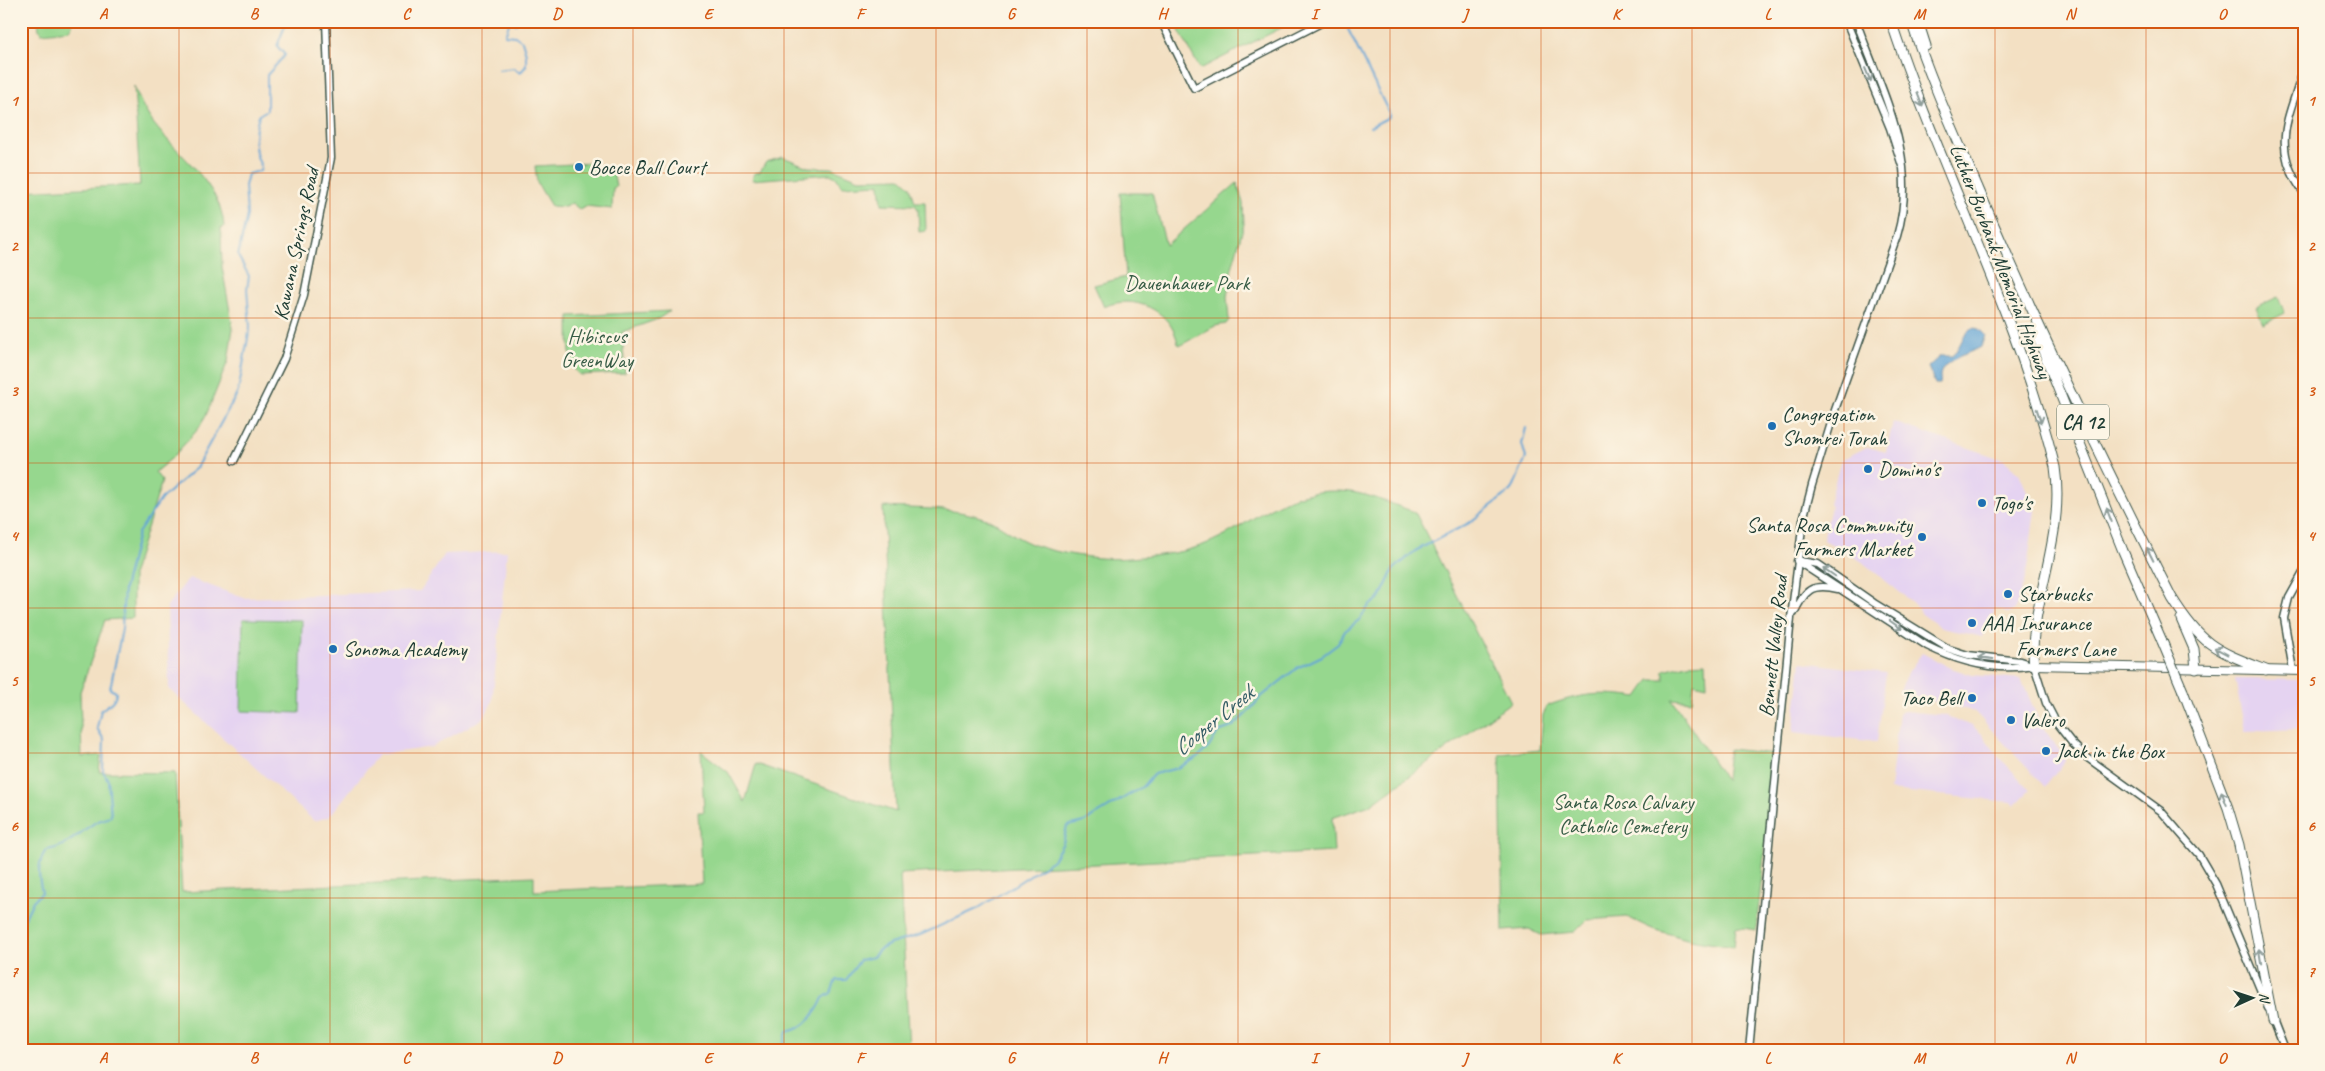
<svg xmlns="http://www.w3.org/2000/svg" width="2325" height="1071" viewBox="0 0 2325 1071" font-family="Caveat,sans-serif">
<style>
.built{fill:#e5d3f1}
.green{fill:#96d78e;stroke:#5a8a61}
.water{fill:#62a4d6;stroke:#407085}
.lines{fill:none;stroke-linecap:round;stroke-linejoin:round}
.stream{stroke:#62a4d6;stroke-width:2}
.tertiary-casing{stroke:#3f5549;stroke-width:9}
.primary-casing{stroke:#3f5549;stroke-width:10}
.motorway-casing{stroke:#3f5549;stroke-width:11}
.tertiary{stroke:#fff;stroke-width:6}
.primary{stroke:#fff;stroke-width:8}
.motorway{stroke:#fff;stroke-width:9}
.motorway-bridge-casing{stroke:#3f5549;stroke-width:11;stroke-linecap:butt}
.motorway-bridge{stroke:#fff;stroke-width:9}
.oneway{stroke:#8f9e9a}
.grid{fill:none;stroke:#d45610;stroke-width:1;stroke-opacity:0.55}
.poi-dot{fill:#1f6fb2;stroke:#fcf5e5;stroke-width:2}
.labels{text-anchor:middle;stroke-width:5;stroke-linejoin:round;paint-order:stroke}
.shield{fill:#fcf5e5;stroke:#617469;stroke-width:1}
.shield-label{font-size:20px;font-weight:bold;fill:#1f3d34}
.poi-label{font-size:21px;fill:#1f3d34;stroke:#fcf5e5;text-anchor:start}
.street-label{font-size:21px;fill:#1f3d34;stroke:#fcf5e5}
.park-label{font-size:21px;fill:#375c46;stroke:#fcf5e5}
.water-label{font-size:22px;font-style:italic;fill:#335c65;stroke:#fcf5e5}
.neatline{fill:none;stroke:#d45610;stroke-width:2}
.grid-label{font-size:16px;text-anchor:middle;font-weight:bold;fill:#d45610}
</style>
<rect width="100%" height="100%" fill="#fcf5e5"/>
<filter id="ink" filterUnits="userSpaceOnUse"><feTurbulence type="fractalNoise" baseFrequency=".02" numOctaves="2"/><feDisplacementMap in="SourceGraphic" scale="10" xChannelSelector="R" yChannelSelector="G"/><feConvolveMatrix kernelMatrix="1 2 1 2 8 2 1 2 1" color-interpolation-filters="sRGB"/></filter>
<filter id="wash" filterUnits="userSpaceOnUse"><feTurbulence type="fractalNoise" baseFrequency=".0096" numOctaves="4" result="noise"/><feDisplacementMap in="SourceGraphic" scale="20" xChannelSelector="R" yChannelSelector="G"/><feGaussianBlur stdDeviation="1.12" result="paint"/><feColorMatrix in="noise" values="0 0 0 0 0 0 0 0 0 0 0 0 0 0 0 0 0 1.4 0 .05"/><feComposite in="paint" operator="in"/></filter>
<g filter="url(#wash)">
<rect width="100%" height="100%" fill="#f3e0c3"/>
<path class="built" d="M1893,422l111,38 15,13 16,37 -9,66 -11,34 -8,3 -12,-5 -2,7h-3l-7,22 -42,-9 -19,-14 -9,-11 -52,-42 -38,-21 8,-33 -2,-3 12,-44 26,-13 19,5z
M507,551l-15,151 -8,16 -52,29 -54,8 -49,62 -15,4 -145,-132 -2,-83 22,-28 55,20 176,-7 25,-37z
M1922,653l29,15 21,7 49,4 19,44 26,37 -21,27 -70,-75 -34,-10 -38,-3 -3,-8 7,-17z
M1801,662l85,11 -9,69 -84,-10z
M2235,679l69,1 -1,49 -58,2z
M1904,711l40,4 28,11 10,8 18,24 30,32 -16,16 -3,-4 -121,-12 9,-77z"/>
<path class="green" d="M38,21h34v5l-3,4 -28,3 -2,-3z
M1174,21h121l-95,48z
M134,86c5,13 11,26 20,38 24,31 68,61 70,103l-3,1 1,39 11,61 -5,33 -21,52 -8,15 -27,30 -17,14 7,9 -29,92v45l-28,2 -25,72 2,65 19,-2 -2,17 76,1 7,119 352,-16v15l168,-7 -4,-72h6l-3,-61 27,21 17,30 11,-38 140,48 -13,-305c35,2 73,0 106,13 12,5 23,15 36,21 24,12 77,20 104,17 24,-2 51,-4 74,-13 52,-20 73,-55 135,-54 26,0 52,13 77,21l96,190 -141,103 -38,13 2,34 -434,22 9,176h-888v-859l119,-6z
M783,157l25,10 24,1 27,11 42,-1 9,8 5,16h10l1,29 -7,1 -1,-23 -3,-4 -33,-1 -2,-20 -38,2 -6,-9 -6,-3 -78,6 2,-7 6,-1 6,-10z
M592,163l10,8 7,-3 4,3 3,16 -3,1 -1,21 -26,-3 -7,3 -7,-6 -7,4 -14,-1 -14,-23 -2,-17z
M1237,183l6,20 1,21 -12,44 -5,29 2,23 -3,4 -11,2 -34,19 -3,-1c-6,-34 -45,-51 -74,-37l-10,-22 32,-8 -6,-84h32l14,52z
M2278,297l7,16 -22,11 -7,-17z
M670,311l-12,8 -36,13 3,41 -45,2c-14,-8 -10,-44 -11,-59z
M243,619l59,1 -2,93 -59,-2z
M1706,663l1,23 -13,-3 -2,18 -20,-2 54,82 3,-32 46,5 -19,176 -20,-3 -2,20 -44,-7 -40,-12 -23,-11 -40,3 -12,12 -34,3 -12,-6 -26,2 -3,-177 40,-4 3,-35 4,-9c34,-13 55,-14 91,-9l12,-17h14v-10l23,-6z"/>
<path class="water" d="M1974,328l5,1 6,6 -4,12c-12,7 -39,12 -41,29 0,3 1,5 0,8h-5l-7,-17 12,-11h12c9,-8 10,-24 22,-28z"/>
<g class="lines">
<path class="stream" d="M511,21l5,3v-3
M1344,21l45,92v4l-19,10
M498,70l16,-2 6,5 6,-7v-12l-4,-13 -7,-5 -10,-1 5,-14
M21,926l12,-25 9,-9c-4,-16 -5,-28 4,-42 20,-2 31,-16 47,-26 5,-4 13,-5 18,-8l-3,-36 -5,-9 1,-31 -7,-12 4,-18c7,-5 15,-9 15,-18l-6,-3 12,-60 2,-40 14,-56 24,-35 34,-30 42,-76 12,-65 -3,-38 2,-13 -11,-20 9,-41 -2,-29 3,-12 12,-3 1,-5c-9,-17 -7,-33 -2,-51l8,-5v-35l18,-20 -8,-9 10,-25
M782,1050l5,-18c17,-3 30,-19 36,-34l8,-5 5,-13h10l14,-20 13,-3 6,-7 11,-6 30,-9 57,-26 41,-26 35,-23 10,-17 4,-17 17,-4 58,-35 12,-13 24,-6 20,-11 11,-10 9,-15 14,-5 16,-15 13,-15 36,-29 25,-12 16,-12 7,-13 14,-11 10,-14 11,-8 13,-28 22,-19 54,-28 43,-33 14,-32 -4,-14 4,-16"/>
</g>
</g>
<g filter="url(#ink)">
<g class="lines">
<g class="tertiary-casing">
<path id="tertiary" d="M1161,21l33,67 131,-67
M1846,21l44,107 12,38
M2304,67c-13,48 -36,78 0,126
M234,461l50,-102 20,-64 27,-137 -5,-137
M1797,561l130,85c32,16 70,26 107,19
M1800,561l18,3 56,39 75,46 19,6 52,6 12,4
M1794,613c11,-23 17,-30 44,-24
M2034,665l12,38 11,21 15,19 13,13 76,55 38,44 17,29 52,124
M2293,670l-9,-52 5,-20 15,-27
M2272,1017l13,33
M1749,1050l42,-432 12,-98 9,-35 23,-75 62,-174c23,-77 -15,-143 -40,-213"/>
</g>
<g class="primary-casing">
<path id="primary" d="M2034,665l270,6"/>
</g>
<g class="motorway-casing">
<path id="motorway" d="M1891,21c50,151 126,292 164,446 7,46 -6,89 -15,133 -5,21 -9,43 -6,65
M1911,21c19,58 44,113 68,169 59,139 125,274 193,408 30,48 43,52 94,72
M1918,21l8,25
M2035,331l88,220 39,90
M2181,619l13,30 2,20
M2183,691l45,117 11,37 34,176"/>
</g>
<use href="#tertiary" class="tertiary"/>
<use href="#primary" class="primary"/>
<use href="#motorway" class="motorway"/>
<g class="motorway-bridge-casing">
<path id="motorway-bridge" d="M2162,641l21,50"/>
</g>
<use href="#motorway-bridge" class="motorway-bridge"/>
</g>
<defs><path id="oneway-shaft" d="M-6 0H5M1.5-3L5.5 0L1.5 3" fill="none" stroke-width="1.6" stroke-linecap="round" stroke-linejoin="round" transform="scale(1.25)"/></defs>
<g class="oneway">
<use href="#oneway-shaft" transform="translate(1868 75) rotate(67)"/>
<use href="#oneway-shaft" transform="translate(1920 100) rotate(69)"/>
<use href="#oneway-shaft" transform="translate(2039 416) rotate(72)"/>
<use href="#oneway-shaft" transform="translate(2109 515) rotate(-111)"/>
<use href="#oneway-shaft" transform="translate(2150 554) rotate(-117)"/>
<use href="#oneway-shaft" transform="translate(1829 572) rotate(-145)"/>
<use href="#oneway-shaft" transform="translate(1896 625) rotate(35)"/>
<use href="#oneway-shaft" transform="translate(2221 651) rotate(-152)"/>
<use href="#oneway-shaft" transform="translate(1986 658) rotate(-173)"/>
<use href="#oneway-shaft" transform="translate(2224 798) rotate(-111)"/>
<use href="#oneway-shaft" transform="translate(2260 956) rotate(-99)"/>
</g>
</g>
<path class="grid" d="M179,21v1029M330,21v1029M482,21v1029M633,21v1029M784,21v1029M936,21v1029M1087,21v1029M1238,21v1029M1390,21v1029M1541,21v1029M1692,21v1029M1844,21v1029M1995,21v1029M2146,21v1029M21,173h2283M21,318h2283M21,463h2283M21,608h2283M21,753h2283M21,898h2283"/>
<g class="poi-dot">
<circle cx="579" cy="167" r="5"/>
<circle cx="1772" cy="426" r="5"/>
<circle cx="1868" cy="469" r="5"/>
<circle cx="1982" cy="503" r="5"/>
<circle cx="1922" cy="537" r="5"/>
<circle cx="2008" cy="594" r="5"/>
<circle cx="1972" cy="623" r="5"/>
<circle cx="333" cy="649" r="5"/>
<circle cx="1972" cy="698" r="5"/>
<circle cx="2011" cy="720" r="5"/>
<circle cx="2046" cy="751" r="5"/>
</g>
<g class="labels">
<rect class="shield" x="2057" y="404.5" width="52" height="35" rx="4"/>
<g class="shield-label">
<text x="2083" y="429">CA 12</text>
</g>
<g class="poi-label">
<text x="589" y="174">Bocce Ball Court</text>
<text x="1782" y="421">Congregation<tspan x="1782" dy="24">Shomrei Torah</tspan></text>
<text x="1878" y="476">Domino's</text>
<text x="1992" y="510">Togo's</text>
<text x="1912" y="532" text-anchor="end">Santa Rosa Community<tspan x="1912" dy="24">Farmers Market</tspan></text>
<text x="2018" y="601">Starbucks</text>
<text x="1982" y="630">AAA Insurance</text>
<text x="343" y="656">Sonoma Academy</text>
<text x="1962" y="705" text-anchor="end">Taco Bell</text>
<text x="2021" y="727">Valero</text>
<text x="2056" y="758">Jack in the Box</text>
</g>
<g class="street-label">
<text transform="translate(296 244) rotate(-78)" y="7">Kawana Springs Road</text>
<text transform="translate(2001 261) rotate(69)" y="7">Luther Burbank Memorial Highway</text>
<text transform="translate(1773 646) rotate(-84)" y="7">Bennett Valley Road</text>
<text x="2066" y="656">Farmers Lane</text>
</g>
<g class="park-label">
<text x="1187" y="290">Dauenhauer Park</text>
<text x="597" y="343">Hibiscus<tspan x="597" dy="24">GreenWay</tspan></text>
<text x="1623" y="809">Santa Rosa Calvary<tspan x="1623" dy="24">Catholic Cemetery</tspan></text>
</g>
<g class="water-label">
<text transform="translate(1213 720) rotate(-39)" y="8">Cooper Creek</text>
</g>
</g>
<rect width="2325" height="1071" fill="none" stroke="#fcf5e5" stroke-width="55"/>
<g transform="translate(2252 998) rotate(87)" stroke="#fcf5e5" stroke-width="4" paint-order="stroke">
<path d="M0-4L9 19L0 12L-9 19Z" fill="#1f3d34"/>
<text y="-8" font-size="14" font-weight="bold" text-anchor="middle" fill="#1f3d34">N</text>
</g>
<rect x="28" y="28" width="2270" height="1016" class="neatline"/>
<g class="grid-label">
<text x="103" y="19">A</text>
<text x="254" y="19">B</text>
<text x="406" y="19">C</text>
<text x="557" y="19">D</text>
<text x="708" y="19">E</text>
<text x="860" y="19">F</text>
<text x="1011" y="19">G</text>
<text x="1162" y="19">H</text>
<text x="1314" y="19">I</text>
<text x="1465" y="19">J</text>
<text x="1616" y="19">K</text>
<text x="1768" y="19">L</text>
<text x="1919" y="19">M</text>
<text x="2070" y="19">N</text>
<text x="2222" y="19">O</text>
<text x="14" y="106">1</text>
<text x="2311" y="106">1</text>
<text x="14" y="251">2</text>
<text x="2311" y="251">2</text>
<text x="14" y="396">3</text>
<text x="2311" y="396">3</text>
<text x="14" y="541">4</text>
<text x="2311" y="541">4</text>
<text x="14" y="686">5</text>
<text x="2311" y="686">5</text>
<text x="14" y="831">6</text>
<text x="2311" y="831">6</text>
<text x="14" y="977">7</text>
<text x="2311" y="977">7</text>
<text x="103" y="1063">A</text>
<text x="254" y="1063">B</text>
<text x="406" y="1063">C</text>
<text x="557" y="1063">D</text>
<text x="708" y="1063">E</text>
<text x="860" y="1063">F</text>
<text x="1011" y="1063">G</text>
<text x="1162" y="1063">H</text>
<text x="1314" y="1063">I</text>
<text x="1465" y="1063">J</text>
<text x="1616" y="1063">K</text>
<text x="1768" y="1063">L</text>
<text x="1919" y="1063">M</text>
<text x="2070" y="1063">N</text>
<text x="2222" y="1063">O</text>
</g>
</svg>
